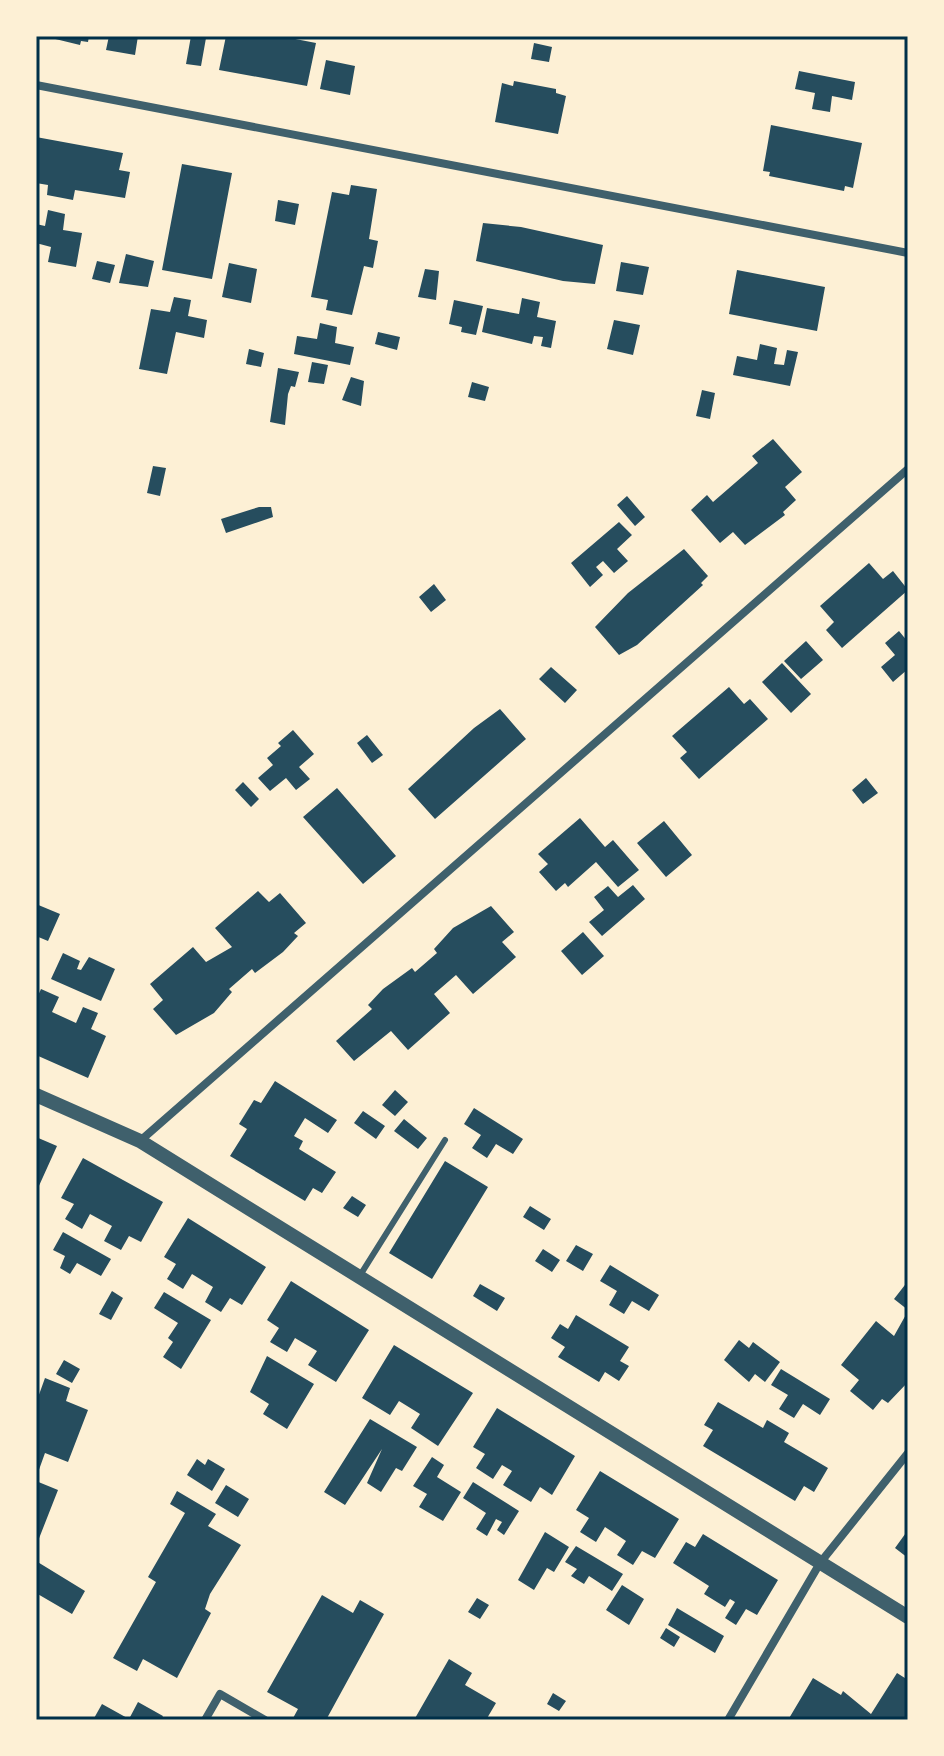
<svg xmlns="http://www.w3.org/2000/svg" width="944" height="1756" viewBox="0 0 944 1756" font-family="'Work Sans',sans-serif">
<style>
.building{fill:#264d5e}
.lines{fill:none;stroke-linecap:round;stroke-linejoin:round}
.service{stroke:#3f606c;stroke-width:6}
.minor{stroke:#3f606c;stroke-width:8}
.tertiary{stroke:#3f606c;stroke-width:14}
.neatline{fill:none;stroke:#003049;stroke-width:3}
</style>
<rect width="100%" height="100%" fill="#fdf0d5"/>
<path class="building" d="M43,36h46l-1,6 -7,-1 -1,4z
M109,36h29l-3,19 -29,-5z
M191,36l15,2 -5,28 -15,-2z
M226,36h54l36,7 -9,43 -88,-16z
M534,43l18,4 -3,15 -18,-3z
M326,60l29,6 -5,29 -30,-6z
M799,71l56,11 -3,18 -20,-4 -2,16 -18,-3 3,-16 -20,-4z
M514,81l42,8v4l10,3 -8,38 -63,-12 7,-39 11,3z
M771,125l91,18 -9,45 -8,-2 -1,5 -75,-15 1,-4 -7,-1z
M36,137l87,16 -4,17 11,2 -5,26 -50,-8 -2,10 -26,-5 1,-10 -12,-2z
M182,164l50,9 -20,106 -50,-9z
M351,185l26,4 -8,50 9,2 -5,27 -9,-2 -12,49 -26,-5 2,-10 -17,-3 21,-105 17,3z
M278,200l21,4 -4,21 -20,-4z
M48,210l17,4 -2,16 19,3 -6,34 -28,-5 3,-15 -15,-4v-19l9,2z
M483,223l38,4 82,18 -8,39 -32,-3 -87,-20z
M126,254l28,7 -6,26 -29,-4z
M97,261l18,4 -5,18 -18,-4z
M621,262l28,5 -6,28 -27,-4z
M229,263l28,6 -6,34 -29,-6z
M425,269l14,2 -3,29 -18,-3z
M737,270l88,17 -8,44 -88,-17z
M174,297l17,3 -3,16 19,4 -3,18 -28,-6 -9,42 -28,-5 12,-60 19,3z
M522,298l18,4 -3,15 19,4 -5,27 -10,-2 2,-9 -9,-1 -2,8 -50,-12 5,-24 32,6z
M454,300l29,6 -7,29 -15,-3 1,-5 -13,-3z
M614,320l26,5 -7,30 -26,-6z
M320,323l17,4 -2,16 19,4 -4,18 -56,-11 3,-18 20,3z
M378,332l22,5 -3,13 -22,-6z
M760,344l17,4 -3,16 10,1 3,-15 11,2 -8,34 -57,-11 4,-19 20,4z
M249,349l15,4 -3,14 -15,-3z
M312,362l16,3 -4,19 -16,-2z
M278,368l21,4 -4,15 -4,-1 -3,8 -3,31 -15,-3z
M351,377l13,4 -3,25 -19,-6z
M472,382l17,5 -4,14 -17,-4z
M702,390l13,3 -5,26 -14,-3z
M773,439l29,33 -17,15 11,13 -13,12 2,3 -40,30 -12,-13 -13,11 -29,-33 16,-15 6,7 45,-39 -6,-7z
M153,466l13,2 -6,28 -13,-3z
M627,496l18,21 -10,9 -18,-21z
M259,507h12l2,10 -47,16 -5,-14z
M619,522l13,13 -15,14 11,12 -14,12 -11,-12 -7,6 7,8 -13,12 -19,-24z
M684,549l24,27 -7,7 2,2 -66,60 -18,10 -24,-28 33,-34z
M869,563l14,16 10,-8 15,19 -66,58 -16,-18 8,-8 -14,-16z
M434,584l12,16 -15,12 -12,-15z
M899,631l9,11v27l-15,13 -12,-15 14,-12 -10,-12z
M806,641l17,19 -22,19 -17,-18z
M782,663l29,31 -20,19 -29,-31z
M551,667l26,23 -12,13 -26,-24z
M729,687l15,17 6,-5 18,20 -69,60 -19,-21 7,-6 -15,-16z
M500,709l26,30 -91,80 -27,-30 66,-61z
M293,730l21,24 -15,13 11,12 -14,11 -10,-12 -16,13 -12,-13 15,-13 -6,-7 14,-12 -3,-3z
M367,735l16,20 -11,8 -15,-20z
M866,778l12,15 -15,11 -11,-14z
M243,782l16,17 -8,8 -16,-17z
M337,788l59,68 -33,28 -60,-67z
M580,818l25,29 8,-7 26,30 -21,17 -22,-25 -28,25 -3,-4 -9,8 -17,-19 9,-8 -10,-10z
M664,821l28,34 -26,22 -29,-34z
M633,885l12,14 -43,37 -13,-14 15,-12 -10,-13 14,-11 10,11z
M258,891l11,11 11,-9 26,30 -12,10 4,3 -15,16 -28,21 -3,-4 -23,20 3,3 -18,21 -38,22 -23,-26 10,-9 -13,-16 43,-37 13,15 26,-15 -17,-19z
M36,904l24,10 -12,27 -12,-5z
M491,906l23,26 -12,10 14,15 -43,37 -17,-19 -22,19 16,19 -42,37 -17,-19 -37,30 -18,-20 36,-32 -4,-4 15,-16 29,-21 3,4 22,-19 -3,-4 19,-21z
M583,932l21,24 -22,19 -21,-24z
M63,953l17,8 -3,8 4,1 8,-13 26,12 -14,32 -50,-22z
M41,989l18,8 -7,15 24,11 7,-16 15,6 -7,16 15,7 -18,42 -52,-23v-55z
M275,1081l62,39 -9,13 -23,-15 -11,18 9,5 -4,8 37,23 -14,21 -9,-5 -8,13 -75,-45 17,-27 -8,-5 15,-24 7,3z
M395,1090l13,12 -13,14 -13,-11z
M474,1108l49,31 -10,15 -17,-10 -9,14 -15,-10 9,-13 -17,-11z
M363,1111l22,15 -9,13 -22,-16z
M404,1119l23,19 -9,11 -24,-18z
M36,1137l21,9 -19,42 -2,-1z
M83,1158l80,44 -22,40 -12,-6 -8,14 -17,-9 8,-15 -22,-12 -8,15 -17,-10 9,-15 -13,-6z
M445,1161l43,26 -56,92 -43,-26z
M352,1196l14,9 -8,12 -15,-9z
M530,1206l21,13 -7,11 -21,-13z
M188,1218l78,49 -24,38 -12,-7 -9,14 -16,-10 8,-15 -21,-13 -9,15 -16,-10 9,-15 -12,-7z
M63,1232l48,27 -10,17 -24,-13 -7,11 -10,-6 5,-12 -12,-6z
M576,1245l17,9 -10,17 -17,-10z
M543,1249l17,11 -8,12 -17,-11z
M610,1265l49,30 -10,16 -17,-10 -8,13 -15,-9 8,-14 -17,-10z
M291,1281l78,49 -33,52 -28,-17 9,-14 -22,-13 -8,14 -17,-10 9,-14 -12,-8z
M908,1281v29l-14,-11z
M480,1284l25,14 -8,13 -24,-15z
M112,1291l11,7 -12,22 -12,-6z
M164,1292l47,28 -30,49 -18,-12 10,-15 -5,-4 10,-15 -24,-15z
M908,1311v71l-20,21 -6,-4 -9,11 -23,-19 9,-11 -18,-15 35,-44 18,15z
M576,1315l53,32 -9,14 9,5 -10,15 -14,-9 -6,10 -41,-25 7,-10 -14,-9 9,-14 8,5z
M739,1340l10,8 4,-6 27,20 -15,20 -10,-8 -6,8 -25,-22z
M394,1345l79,48 -35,53 -27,-18 9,-14 -21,-13 -9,14 -28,-17z
M267,1356l47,28 -27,45 -24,-15 6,-10 -19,-12z
M64,1360l16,9 -8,14 -16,-9z
M781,1369l49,30 -10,16 -17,-11 -9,14 -15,-9 9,-14 -17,-10z
M45,1378l25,10 -4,13 22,9 -20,52 -23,-9 -9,25v-75z
M718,1402l45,26 4,-8 22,13 -5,9 44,26 -14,24 -10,-6 -9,15 -92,-55 10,-16 -9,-5z
M497,1408l78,48 -23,39 -12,-8 -9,15 -28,-17 9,-14 -10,-6 -9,14 -17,-11 9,-14 -12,-7z
M370,1419l47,28 -15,24 -6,-3 -15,24 -14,-9 15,-34 -37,56 -21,-13z
M432,1457l12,8 -7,12 24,15 -18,29 -24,-14 8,-13 -14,-8z
M197,1459l8,6 3,-6 17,10 -13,22 -25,-16z
M600,1471l79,48 -24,39 -13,-7 -9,14 -16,-10 9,-14 -21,-14 -9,15 -16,-10 9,-14 -13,-8z
M36,1481l22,9 -20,51 -2,-1z
M473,1482l46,29 -15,24 -7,-5 5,-8 -6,-3 -9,17 -11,-7 10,-16 -23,-15z
M226,1485l23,14 -11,18 -23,-14z
M177,1491l39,23 -8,12 33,19 -31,49 -5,15 6,4 -34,65 -34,-19 -6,12 -24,-13 43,-76 -8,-5 37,-64 -15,-9z
M908,1530v28l-13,-10z
M545,1532l24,15 -15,25 -7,-4 -13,22 -16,-10z
M703,1534l75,46 -21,35 -11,-6 -10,16 -11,-7 10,-16 -5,-3 -5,8 -21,-13 5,-8 -36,-23 13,-21 9,5z
M576,1546l47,28 -11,17 -23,-15 -5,8 -13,-8 6,-7 -12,-7z
M36,1561l49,30 -13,23 -36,-21z
M622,1585l22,14 -15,26 -23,-15z
M322,1595l31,18 7,-13 24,14 -58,106h-34l6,-11 -31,-17z
M477,1598l12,7 -9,14 -12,-7z
M677,1608l47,28 -9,17 -47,-28z
M666,1628l14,9 -6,10 -14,-9z
M449,1659l23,14 -7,12 31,18 -10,17h-72z
M897,1673l11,7v40h-120l25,-42 28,17 2,-4 28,23z
M553,1693l13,8 -7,10 -12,-7z
M138,1702l25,14 -2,4h-68l9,-16 27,15z"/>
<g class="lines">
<path class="service" d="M359,1277l86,-137"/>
<path class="minor" d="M36,85l872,168
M140,1141l768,-672
M205,1720l15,-26 45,26
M728,1720l92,-157 88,-110"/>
<path class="tertiary" d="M36,1095l104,46 768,476"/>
</g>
<rect width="944" height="1756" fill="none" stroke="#fdf0d5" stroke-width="76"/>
<rect x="38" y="38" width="868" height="1680" class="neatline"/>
</svg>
